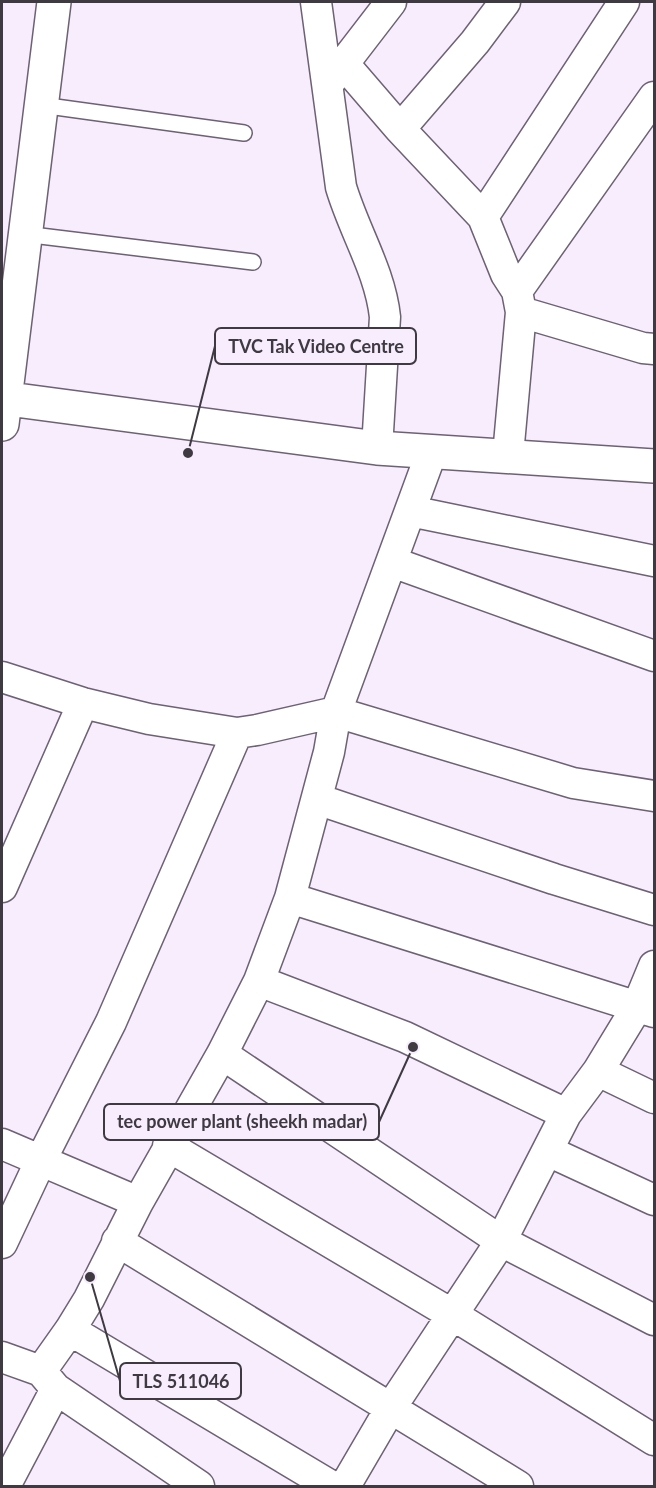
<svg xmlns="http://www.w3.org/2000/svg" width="656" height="1488" viewBox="0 0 656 1488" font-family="Lato,sans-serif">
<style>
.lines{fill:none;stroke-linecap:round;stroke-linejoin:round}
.lane-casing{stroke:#6d6173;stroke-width:18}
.street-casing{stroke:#6d6173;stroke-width:33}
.secondary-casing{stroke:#6d6173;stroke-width:36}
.lane{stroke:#fff;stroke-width:15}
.street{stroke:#fff;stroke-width:30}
.secondary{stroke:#fff;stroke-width:33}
.leader{fill:none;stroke:#3f3a42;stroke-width:2}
.callout-dot{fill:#3f3a42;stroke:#f7edfd;stroke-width:2}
.callout{fill:#f7edfd;stroke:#3f3a42;stroke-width:2}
.callout-label{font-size:18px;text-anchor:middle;font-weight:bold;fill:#3f3a42}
</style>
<rect width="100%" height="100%" fill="#f7edfd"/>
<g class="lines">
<g class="lane-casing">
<path id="lane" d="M41,105l203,28
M24,234l229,28"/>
</g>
<g class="street-casing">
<path id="street" d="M316,2l25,185c13,44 39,84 44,130l-8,131
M344,64l56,65 83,88 23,57 11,17 4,21 -13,143
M331,80l60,-78
M400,129l75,-87 30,-40
M483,217l141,-215
M517,291l137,-194
M521,312l122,36 11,1
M410,511l244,50
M392,562l262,94
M2,677l81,26 66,16 88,14 20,-3 79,-18 237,71 81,13
M317,799l237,80 100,31
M2,887l81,-184
M290,898l364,114
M259,981l146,56 161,77
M222,1054l279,187 153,79
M598,1071l56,27
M2,1144l136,58
M168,1146l285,169 201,125
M548,1151l106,49
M117,1241l401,245
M2,1243l39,-83 70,-138 126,-289
M70,1330l261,156
M2,1357l39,14 15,18 143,97
M41,1371l29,-41 19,-31 49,-97 84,-148 37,-73 31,-83 39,-146 7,-40 96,-261
M5,1486l51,-97
M345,1486l45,-77 111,-168 65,-127 32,-43 39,-64 17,-41"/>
</g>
<g class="secondary-casing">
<path id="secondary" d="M2,398l375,50 277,18
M2,424l52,-422"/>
</g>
<use href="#lane" class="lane"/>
<use href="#street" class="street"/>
<use href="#secondary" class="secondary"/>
</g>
<path class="leader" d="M188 453L215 346M413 1047L379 1122M90 1277L120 1381"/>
<g class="callout-dot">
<circle cx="188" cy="453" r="6"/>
<circle cx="413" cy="1047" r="6"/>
<circle cx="90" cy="1277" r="6"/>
</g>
<g class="callout">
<rect x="215" y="328" width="201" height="36" rx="6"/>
<rect x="104" y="1104" width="275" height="36" rx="6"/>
<rect x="120" y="1363" width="121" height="36" rx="6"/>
</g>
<g class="callout-label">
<text x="316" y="353">TVC Tak Video Centre</text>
<text x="242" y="1128">tec power plant (sheekh madar)</text>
<text x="181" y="1388">TLS 511046</text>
</g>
<rect width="656" height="1488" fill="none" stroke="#3f3a42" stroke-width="6"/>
</svg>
